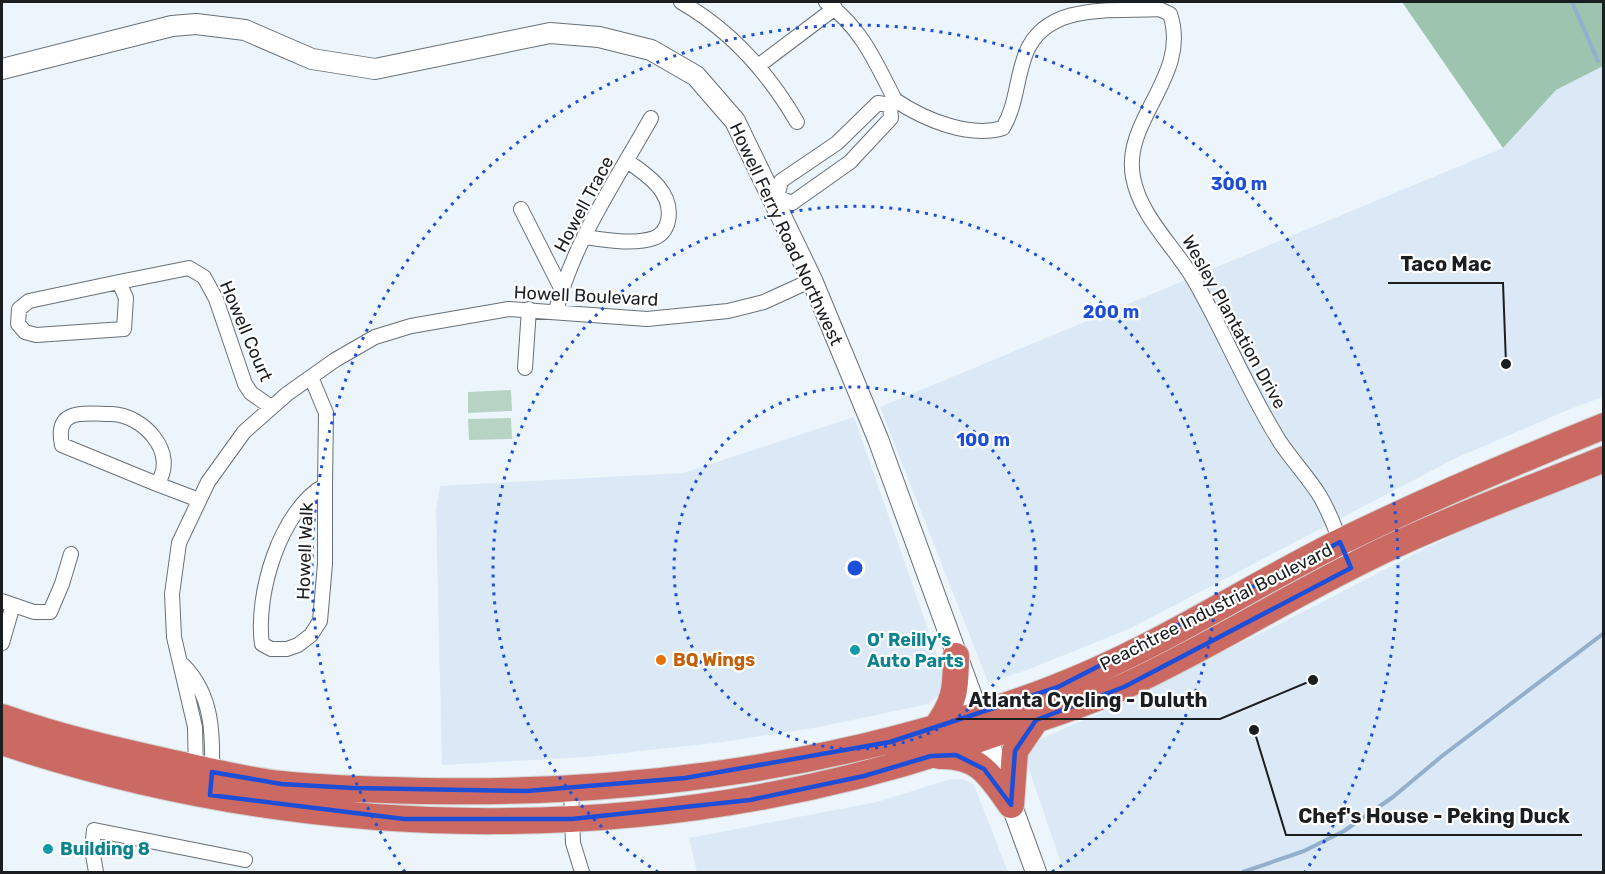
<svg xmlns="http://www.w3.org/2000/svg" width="1605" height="874" viewBox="0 0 1605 874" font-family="Rubik,sans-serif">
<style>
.built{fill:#dae9f5}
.green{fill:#b6d3c3}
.forest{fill:#9cc4ae}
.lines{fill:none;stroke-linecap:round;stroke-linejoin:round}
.stream{stroke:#93afcc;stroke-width:4}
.street-casing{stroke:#687076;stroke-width:16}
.secondary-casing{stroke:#687076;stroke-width:22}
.highway-casing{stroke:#d1d2d2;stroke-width:28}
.street{stroke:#fff;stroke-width:14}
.secondary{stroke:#fff;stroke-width:20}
.highway{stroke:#cb6a63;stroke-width:26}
.marked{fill:none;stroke:#1d4ed8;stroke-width:4.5;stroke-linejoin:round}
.ring{fill:none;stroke:#1d4ed8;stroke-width:3;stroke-dasharray:3 6}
.culture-dot{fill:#0f9aa8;stroke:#fff;stroke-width:2}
.food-dot{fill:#e8710a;stroke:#fff;stroke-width:2}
.labels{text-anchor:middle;stroke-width:4.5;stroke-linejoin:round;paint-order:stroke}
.street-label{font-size:18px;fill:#1b1e20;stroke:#fff}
.culture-label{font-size:18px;font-weight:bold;fill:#0d838f;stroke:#fff;text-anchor:start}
.food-label{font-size:18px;font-weight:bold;fill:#c56008;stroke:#fff;text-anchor:start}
.centre{fill:#1d4ed8;stroke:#fff;stroke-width:3}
.ring-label{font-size:18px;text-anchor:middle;font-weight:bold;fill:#1d4ed8;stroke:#fff;stroke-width:4.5;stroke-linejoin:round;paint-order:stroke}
.leader{fill:none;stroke:#1b1e20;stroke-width:2}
.callout-dot{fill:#1b1e20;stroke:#fff;stroke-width:2}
.callout-label{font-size:20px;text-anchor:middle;font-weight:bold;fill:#1b1e20;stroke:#fff;stroke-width:4.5;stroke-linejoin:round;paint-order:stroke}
</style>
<rect width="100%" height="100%" fill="#ecf5fc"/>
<path class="built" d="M1603,66v331l-33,12 -114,49 -327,171 -102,41 -39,12 -108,-275 623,-259 53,-58z
M854,417l92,264 -7,14 -11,9 -109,23 -96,15 -137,15 -144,8 -6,-256 4,-23 243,-13z
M1603,468v404h-539l-36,-106v-14l7,-11 61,-26 205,-102 127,-66 159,-74z
M951,779h12l11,6 34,87h-311l-8,-34 188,-36z"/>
<path class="green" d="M511,390l1,21 -44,2v-21z
M511,418l1,21 -43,1 -1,-21z"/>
<path class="forest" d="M1402,2h201v64l-47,24 -53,58z"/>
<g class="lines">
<path class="stream" d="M1572,2l26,59
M1243,872l61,-21 40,-20 49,-34 49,-41 162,-123"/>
<g class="street-casing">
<path id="street" d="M681,2c49,28 88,72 116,120
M826,2c36,27 49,59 69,98
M758,66l77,-58
M777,197l15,6 58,-41 41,-44 -1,-13
M772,200l5,-3 4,-16 56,-38 41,-40 12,2 5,-5c30,20 74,38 108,28 14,-24 13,-50 23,-75 21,-52 89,-41 133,-44l11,5c21,62 -48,105 -37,163 7,39 40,68 60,101 31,53 54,112 87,164 12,18 27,34 38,51 15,23 22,51 33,75
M521,209l40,79
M585,237c21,3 49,8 69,1 8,-3 12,-9 14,-17 6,-28 -20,-46 -41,-60
M119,282l7,16 -2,31 -88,6 -11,-3 -7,-8 1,-15 10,-8z
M119,282l70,-14 15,9 12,22 29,85 6,9 20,14
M556,311c17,-69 61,-132 95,-193
M525,368l4,-59
M311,377l15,36 -1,72
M112,414c31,1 67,39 45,70l-95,-39c-8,-38 23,-31 50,-31z
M157,484l42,16
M325,485v79l-5,57 -9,14 -13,10 -11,4h-16l-9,-5c-7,-49 18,-134 63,-159z
M2,601l32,11h16l12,-28 9,-30
M2,643l11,-38
M183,665c30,30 30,69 29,110
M196,773l-1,-46 -21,-90 -2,-43 7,-51 29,-61 36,-50 43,-38 48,-34 40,-23 36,-11 98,-17 138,10 81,-8 36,-9 48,-22
M571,788l2,55 9,29
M96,872l-4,-23 2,-19 151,30"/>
</g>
<g class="secondary-casing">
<path id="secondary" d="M2,69l170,-43 24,-2 49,6 67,29 63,10 175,-36 49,4 52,13 45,26 39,45 77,159 66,159 158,433"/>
</g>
<g class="highway-casing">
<path id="highway" d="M2,717c56,20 113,33 171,46 36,8 71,17 108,21 47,5 96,6 143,7 214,4 431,-26 630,-103 100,-38 191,-99 286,-146 86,-42 175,-80 264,-116
M934,730c21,-27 22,-41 22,-74
M2,742c318,106 670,107 986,-6 45,-16 92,-29 135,-49 92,-42 178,-99 270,-141 68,-32 140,-58 211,-87
M940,756c40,-1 50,20 71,49
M1011,805l4,-54 21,-31"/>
</g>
<use href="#street" class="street"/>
<use href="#secondary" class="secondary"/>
<use href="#highway" class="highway"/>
</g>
<path class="marked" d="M1340,542l11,26 -227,119 -88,33 -21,31 -4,54 -27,-36 -28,-14 -25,1 -67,20 -114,24 -178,19h-168l-194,-24 2,-23 69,12 72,4 174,3 158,-13 205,-36 168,-55z"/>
<g class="ring">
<circle cx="855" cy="568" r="181"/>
<path d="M658 872A362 362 0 1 1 1052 872"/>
<path d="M405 872A543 543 0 1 1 1305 872"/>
</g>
<g class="culture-dot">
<circle cx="855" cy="650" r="6"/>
<circle cx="48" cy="849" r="6"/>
</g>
<circle class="food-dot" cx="661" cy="660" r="6"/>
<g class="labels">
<g class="street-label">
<text transform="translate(584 204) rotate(-62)" y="6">Howell Trace</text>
<text transform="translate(786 234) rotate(65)" y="6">Howell Ferry Road Northwest</text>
<text transform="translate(586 296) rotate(3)" y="6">Howell Boulevard</text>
<text transform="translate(1234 322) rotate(61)" y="6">Wesley Plantation Drive</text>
<text transform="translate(246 331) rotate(67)" y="6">Howell Court</text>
<text transform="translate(305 551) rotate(-88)" y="6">Howell Walk</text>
<text transform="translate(1216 607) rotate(-27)" y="6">Peachtree Industrial Boulevard</text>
</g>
<g class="culture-label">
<text x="867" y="646">O' Reilly's<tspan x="867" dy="21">Auto Parts</tspan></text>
<text x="60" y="855">Building 8</text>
</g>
<g class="food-label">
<text x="673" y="666">BQ Wings</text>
</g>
</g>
<circle cx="855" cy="568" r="9" class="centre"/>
<g class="ring-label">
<text x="1239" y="190">300 m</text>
<text x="1111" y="318">200 m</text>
<text x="983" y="446">100 m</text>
</g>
<path class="leader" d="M1506 364L1503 283H1388M1313 680L1220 719H956M1254 730L1286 835H1582"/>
<g class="callout-dot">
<circle cx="1506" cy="364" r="6"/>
<circle cx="1313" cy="680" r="6"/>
<circle cx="1254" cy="730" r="6"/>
</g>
<g class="callout-label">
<text x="1446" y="271">Taco Mac</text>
<text x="1088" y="707">Atlanta Cycling - Duluth</text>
<text x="1434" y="823">Chef's House - Peking Duck</text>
</g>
<rect width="1605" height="874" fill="none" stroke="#1b1e20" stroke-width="6"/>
</svg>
